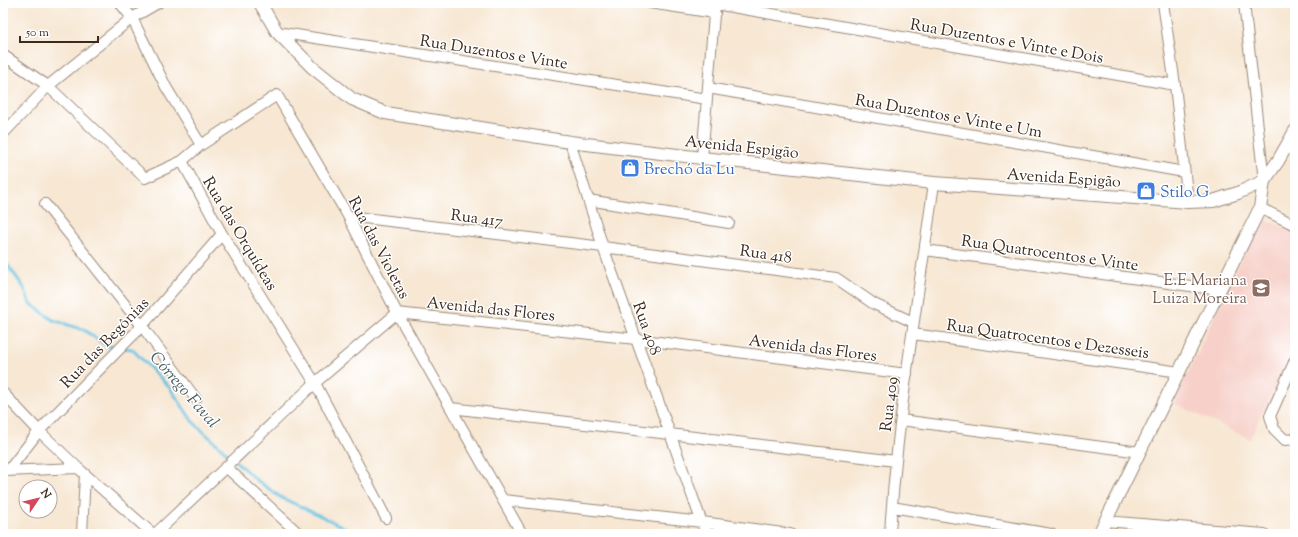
<svg xmlns="http://www.w3.org/2000/svg" width="1298" height="537" viewBox="0 0 1298 537" font-family="'Sorts Mill Goudy',serif">
<style>
.built{fill:#f7d0c9}
.lines{fill:none;stroke-linecap:round;stroke-linejoin:round}
.stream{stroke:#65c2e3;stroke-width:3}
.minor-casing{stroke:#998878;stroke-width:12}
.tertiary-casing{stroke:#998878;stroke-width:14}
.minor{stroke:#fff;stroke-width:10}
.tertiary{stroke:#fff;stroke-width:12}
.labels{text-anchor:middle;stroke-width:3;stroke-linejoin:round;paint-order:stroke}
.street-label{font-size:16px;fill:#3b2a1e;stroke:#fff}
.shop-label{font-size:16px;fill:#366cbe;stroke:#fff;text-anchor:start}
.education-label{font-size:16px;fill:#785e54;stroke:#fff;text-anchor:end}
.water-label{font-size:17px;font-style:italic;fill:#4a5f63;stroke:#fff}
</style>
<rect width="100%" height="100%" fill="#fff"/>
<filter id="ink" filterUnits="userSpaceOnUse"><feTurbulence type="fractalNoise" baseFrequency=".025" numOctaves="2"/><feDisplacementMap in="SourceGraphic" scale="8" xChannelSelector="R" yChannelSelector="G"/><feConvolveMatrix kernelMatrix="1 2 1 2 8 2 1 2 1" color-interpolation-filters="sRGB"/></filter>
<filter id="wash" filterUnits="userSpaceOnUse"><feTurbulence type="fractalNoise" baseFrequency=".012" numOctaves="4" result="noise"/><feDisplacementMap in="SourceGraphic" scale="16" xChannelSelector="R" yChannelSelector="G"/><feGaussianBlur stdDeviation="0.9" result="paint"/><feColorMatrix in="noise" values="0 0 0 0 0 0 0 0 0 0 0 0 0 0 0 0 0 1.4 0 .05"/><feComposite in="paint" operator="in"/></filter>
<g filter="url(#wash)">
<rect width="100%" height="100%" fill="#f7e7d3"/>
<path class="built" d="M1261,217l34,16v111l-45,95 -76,-36z"/>
<g class="lines">
<path class="stream" d="M3,259l20,27 7,17 23,17 31,10 23,16 11,1
M124,348l8,1 38,39 23,34 61,56 26,19 79,37"/>
</g>
</g>
<g filter="url(#ink)">
<g class="lines">
<g class="minor-casing">
<path id="minor" d="M120,3l12,15 34,69 35,58
M650,3l65,10
M1163,3l12,82 13,117
M1244,3l20,178
M715,4l460,81
M277,32l430,67
M3,55l45,31 97,92 37,-17 19,-16 76,-50 71,121 49,97 125,221
M708,88l476,84
M3,134l45,-48 84,-68 26,-15
M570,142l33,105 103,287
M702,158l13,-155
M182,161l40,73 93,149 71,135
M588,200l141,23
M45,204l97,122 54,73
M1260,208l35,17
M348,216l255,31 233,31 38,26 39,18
M925,250l295,40
M913,334l267,38
M1295,360l-25,56 4,13 11,11 10,-1
M3,393l36,38 39,37 75,66
M451,408l445,53
M901,420l239,32
M226,467l71,65
M5,471l73,-3
M8,471l31,-40 103,-105 80,-92
M503,500l199,22 88,12
M892,507l159,27
M1105,521l159,13
M82,534l3,-60
M155,534l160,-151 82,-70 239,26 271,35
M890,534c7,-118 28,-234 44,-351"/>
</g>
<g class="tertiary-casing">
<path id="tertiary" d="M260,3l17,29 35,35 40,32 33,14 185,29 132,16 232,25 254,19 25,-1 25,-8 26,-12 14,-20 17,-30
M1099,534l161,-326 4,-27"/>
</g>
<use href="#minor" class="minor"/>
<use href="#tertiary" class="tertiary"/>
</g>
</g>
<defs>
<g id="shop-square" transform="scale(1)"><rect x="-9" y="-9" width="18" height="18" rx="4" fill="#3f7fe0" stroke="#fff"/><path d="M-5-2.5h2.3a2.7 3.5 0 0 1 5.4 0H5L5.5 6h-11ZM-1.5-2.5h3a1.5 2.3 0 0 0-3 0Z" fill="#fff"/></g>
<g id="school-square" transform="scale(1)"><rect x="-9" y="-9" width="18" height="18" rx="4" fill="#8d6e63" stroke="#fff"/><path d="M0-5L7-2L0 1L-7-2ZM-4 1L0 2.5L4 1V4Q0 6-4 4Z" fill="#fff"/></g>
</defs>
<g fill-rule="evenodd">
<use href="#shop-square" x="630" y="168"/>
<use href="#shop-square" x="1146" y="191"/>
<use href="#school-square" x="1261" y="288"/>
</g>
<g class="labels">
<g class="street-label">
<text transform="translate(1007 40) rotate(10)" y="6">Rua Duzentos e Vinte e Dois</text>
<text transform="translate(494 51) rotate(9)" y="6">Rua Duzentos e Vinte</text>
<text transform="translate(949 115) rotate(10)" y="6">Rua Duzentos e Vinte e Um</text>
<text transform="translate(742 146) rotate(6)" y="6">Avenida Espigão</text>
<text transform="translate(1064 177) rotate(4)" y="6">Avenida Espigão</text>
<text transform="translate(477 217) rotate(7)" y="6">Rua 417</text>
<text transform="translate(241 233) rotate(59)" y="6">Rua das Orquídeas</text>
<text transform="translate(380 247) rotate(62)" y="6">Rua das Violetas</text>
<text transform="translate(1050 252) rotate(8)" y="6">Rua Quatrocentos e Vinte</text>
<text transform="translate(766 253) rotate(8)" y="6">Rua 418</text>
<text transform="translate(491 308) rotate(6)" y="6">Avenida das Flores</text>
<text transform="translate(648 328) rotate(70)" y="6">Rua 408</text>
<text transform="translate(1048 338) rotate(8)" y="6">Rua Quatrocentos e Dezesseis</text>
<text transform="translate(104 342) rotate(-46)" y="6">Rua das Begônias</text>
<text transform="translate(813 347) rotate(7)" y="6">Avenida das Flores</text>
<text transform="translate(888 404) rotate(-83)" y="6">Rua 409</text>
</g>
<g class="shop-label">
<text x="644" y="174">Brechó da Lu</text>
<text x="1160" y="197">Stilo G</text>
</g>
<g class="education-label">
<text x="1247" y="285">E.E Mariana<tspan x="1247" dy="18">Luiza Moreira</tspan></text>
</g>
<g class="water-label">
<text transform="translate(185 389) rotate(49)" y="6">Córrego Faval</text>
</g>
</g>
<rect width="1298" height="537" fill="none" stroke="#fff" stroke-width="16"/>
<g transform="translate(38 499) rotate(55)"><circle r="19" fill="#ffffff" stroke="#b1aaa5"/>
<path d="M0-3L7 15L0 10L-7 15Z" fill="#d1495b"/>
<text y="-6" font-size="11" font-weight="bold" text-anchor="middle" fill="#3b2a1e">N</text>
</g>
<path d="M20 36v6h78v-6" fill="none" stroke="#3b2a1e" stroke-width="2"/>
<text x="26" y="36" font-size="12" fill="#3b2a1e" stroke="#ffffff" stroke-width="3" paint-order="stroke">50 m</text>
</svg>
